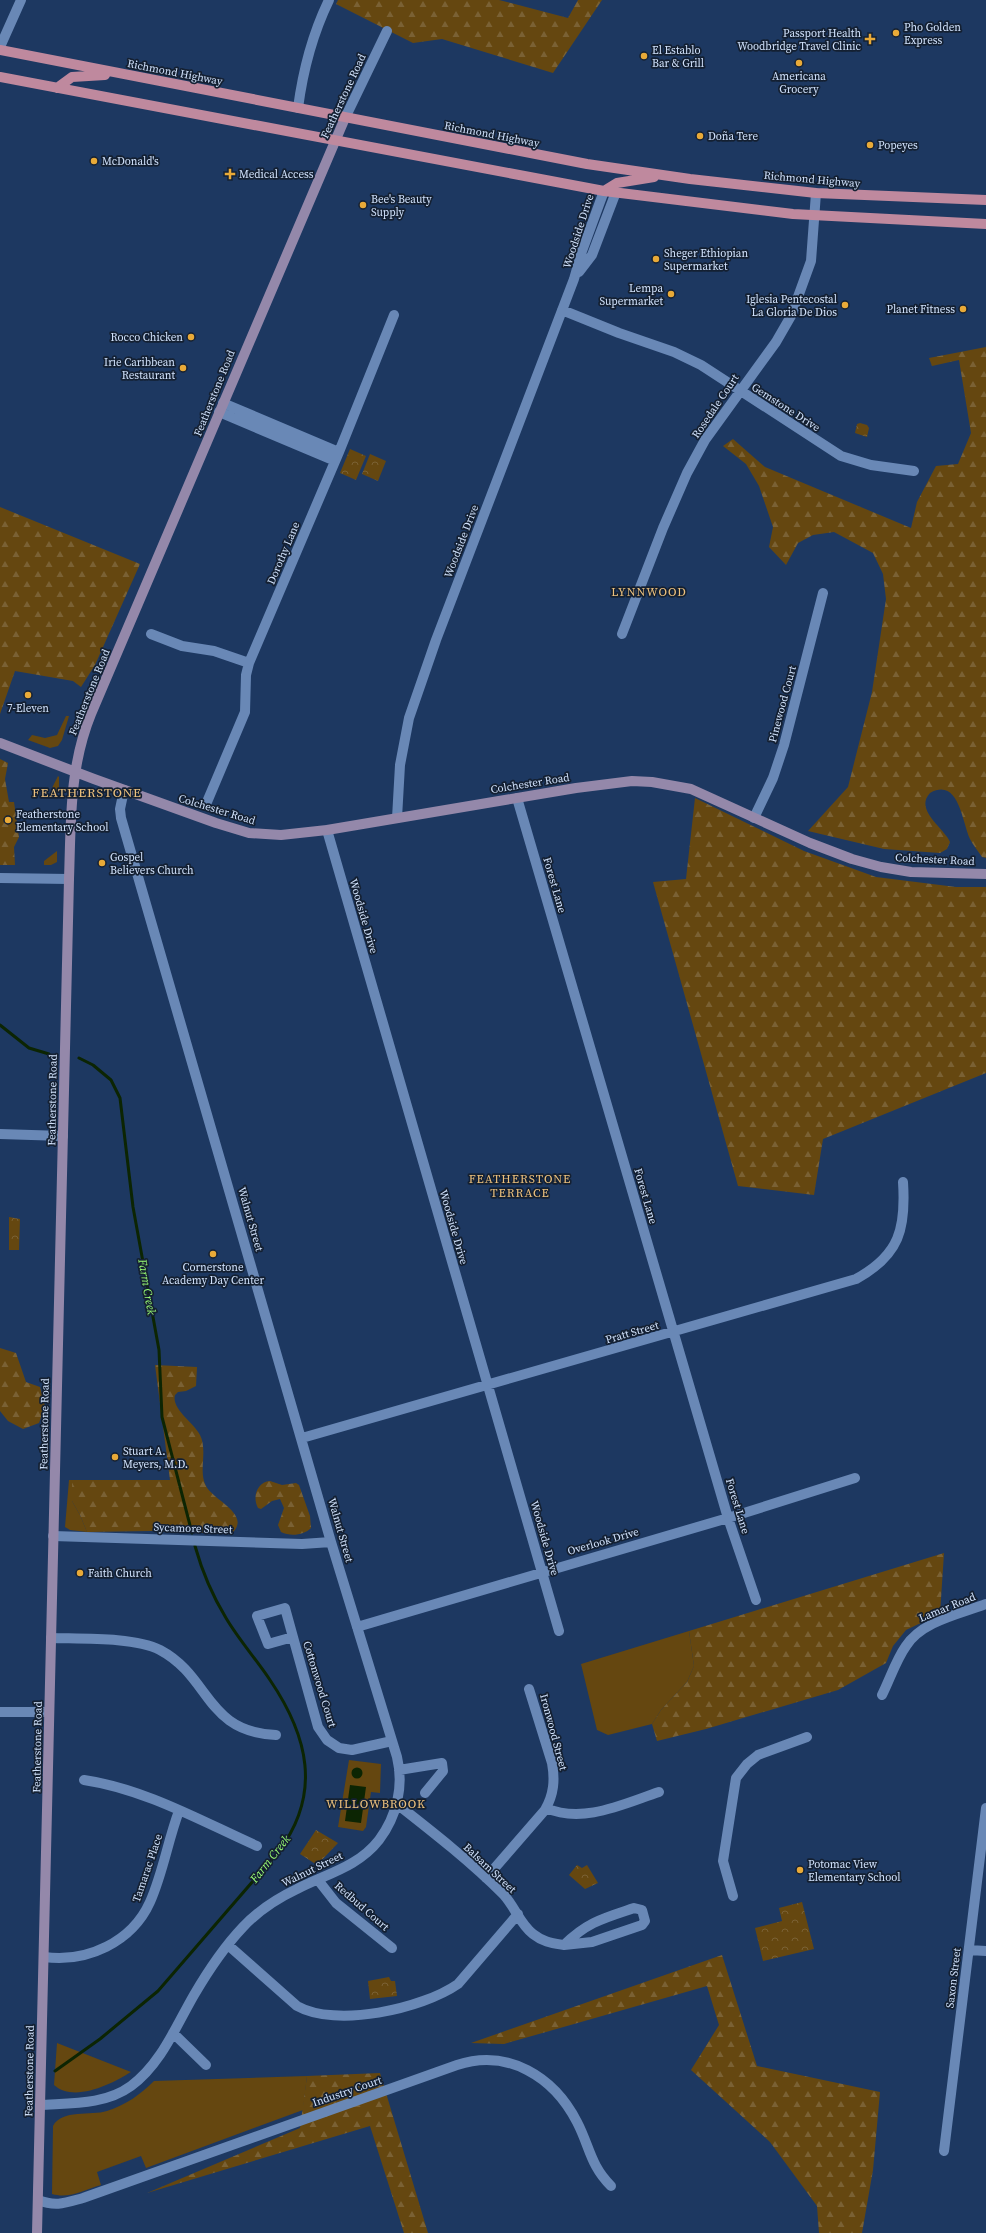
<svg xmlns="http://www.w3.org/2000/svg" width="986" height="2233" viewBox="0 0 986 2233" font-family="'Source Serif 4',serif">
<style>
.grass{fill:#654710}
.forest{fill:url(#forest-firs)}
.park{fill:url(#park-crowns)}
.water{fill:#0c2503}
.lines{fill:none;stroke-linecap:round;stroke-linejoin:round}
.stream{stroke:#0c2503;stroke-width:3}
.street{stroke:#6988b6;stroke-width:10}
.secondary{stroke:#9488aa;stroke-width:10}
.primary{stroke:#bf899e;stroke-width:10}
.poi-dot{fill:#e9aa38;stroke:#142032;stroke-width:1.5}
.labels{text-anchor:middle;stroke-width:3.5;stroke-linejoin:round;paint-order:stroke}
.poi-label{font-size:11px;fill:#d1e2fc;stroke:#142032;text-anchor:start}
.street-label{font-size:11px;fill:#d1e2fc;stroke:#142032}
.neighbourhood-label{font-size:12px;letter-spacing:1px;fill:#eec27e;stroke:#142032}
.water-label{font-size:12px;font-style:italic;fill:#99fc74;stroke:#142032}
.quarter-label{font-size:13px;letter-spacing:1px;fill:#eec27e;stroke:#142032}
</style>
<defs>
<pattern id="forest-firs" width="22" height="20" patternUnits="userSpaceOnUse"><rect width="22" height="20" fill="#654710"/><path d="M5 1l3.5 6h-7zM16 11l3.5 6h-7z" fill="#7a6134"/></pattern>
<pattern id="park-crowns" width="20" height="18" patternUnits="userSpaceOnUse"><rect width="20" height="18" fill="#654710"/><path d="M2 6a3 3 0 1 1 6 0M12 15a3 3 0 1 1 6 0" fill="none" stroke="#7a6134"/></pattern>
</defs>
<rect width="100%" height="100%" fill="#1d3861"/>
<path class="grass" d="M66,716h3l-7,24 -4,6 -8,2 -22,-8 4,-5 13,3 12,-3z
M58,776l1,1v16l-4,-1 -3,-4z
M57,851v11l-6,3h-7v-4z
M69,1480h3v21l8,14 7,17 -17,-2 -5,-3z
M689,1631l5,35 -7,16 -26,28 -9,14 -44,11 -11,-5 -16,-66z
M349,1760l32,4 -1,29 -9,-1 -5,35 -3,4 -25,-4z
M57,2043l74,29c-19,12 -57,31 -77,13z
M307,2076l-4,34 -157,58 -5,-12 -44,16 4,13c-17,5 -32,14 -49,9l1,-68c9,-17 38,-10 54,-15 19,-6 34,-17 47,-30z"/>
<path class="forest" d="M338,0h161l69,18 10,-18h24l-49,73 -111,-34 -29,4 -77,-39z
M986,347v511l-4,-1c-4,-6 -9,-12 -12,-18 -8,-17 -11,-62 -40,-46 -16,17 14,35 20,49l-3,7 -7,4 -56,-4 -76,-18 40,-44 24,-95 14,-93 -3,-25 -10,-21 -39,-21 -21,3 -15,8 -12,22 -17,-18 4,-20 -14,-41 -13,-22 -23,-18 10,-7 32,28 146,61 6,-26 19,-36 22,-2 13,-31 -12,-73 -27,6 -3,-8z
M0,507l140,57 -45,101 -14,22 -8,-6 -58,-10 -15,43z
M0,759l8,4 -3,16 4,23h5l5,35 -5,10 1,18h-15z
M695,798l109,53 72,26 80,10h30v186l-163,66 -9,56 -76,-9 -85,-304 33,-3z
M0,1348l16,5 10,29 14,5 5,19 -6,17 -16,6 -15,-8 -8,-10z
M155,1365l42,2 -1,19 -10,5 -8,1 -3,3c-4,14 19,28 25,40 8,16 -2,37 6,51 8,15 47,29 25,48l-80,-3 -64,1 -7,-17 -8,-14v-21h98z
M270,1481l12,4 14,-2 3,2 11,31 1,12c-7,7 -20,9 -30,4l-3,-7 6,-17 -4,-9 -8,2 -11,8 -3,-1c-6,-11 -1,-26 12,-27z
M944,1553l-4,61 -34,16 -13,16 -7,17 -48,27 -132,39 -49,12 -5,-17 9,-14 26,-28 7,-16 -5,-35z
M722,1955l35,111 123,26 -7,78 -11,63h-43l-2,-27 -47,-64 -79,-72 28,-45 -12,-39 -203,58 -33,-1z
M380,2073l48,160h-24l-34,-107 -223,67 153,-65 7,-52z"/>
<path class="park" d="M860,423l7,2 2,3 -2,9 -12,-4 2,-9z
M350,449l16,7 -10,24 -16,-7z
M370,454l16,7 -8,20 -16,-7z
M9,1217l11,2 -1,31h-10z
M316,1830l22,13 -21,22 -17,-11z
M577,1865l5,3 5,-3 11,18 -13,6 -16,-14z
M802,1902l12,47 -51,12 -8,-33 27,-7 -3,-13z
M389,1977l2,4h4l2,15 -27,3 -2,-18z"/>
<path class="water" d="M351.5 1773a5.5 5.5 0 1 1 11 0a5.5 5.5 0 1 1-11 0Z
M350,1785l16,2 -5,36 -16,-2z"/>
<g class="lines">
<path class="stream" d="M0,1025l29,23 20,6
M79,1058l14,7 18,15 9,18 13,109 26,143 3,67 30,116
M55,2071l45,-32 58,-48 121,-140c43,-58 29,-115 -9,-171 -14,-21 -31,-40 -44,-62 -14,-23 -24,-47 -31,-72"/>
<path class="street" d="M0,47l21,-47
M298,108c5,-38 14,-73 31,-108
M345,118l42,-87
M579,272l13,-17 24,-63
M562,310l57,23 55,19 27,13 140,91 30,9 43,6
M223,403l116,49
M219,412l116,49
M151,634l31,12 32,5 35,12
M622,634l41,-106 24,-55 18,-33 71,-98 15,-26 20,-55 5,-68
M517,798l211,720 28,82
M207,802l38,-90 1,-37 3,-12 90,-211 55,-137
M397,818l3,-53 9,-47 27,-78 138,-361 8,-28 22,-60
M754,818l19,-40 11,-33 39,-152
M327,830l232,801
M0,878l69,1
M0,1134l63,2
M302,1438l554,-159c44,-24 50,-51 47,-97
M53,1536l249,8 29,-2
M285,1608l8,29 -25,7 -11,-28z
M357,1627l371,-109 127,-40
M293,1637l25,90 9,13 12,8 13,2 40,-9
M51,1638c30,1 83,-1 109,12 51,27 45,82 116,85
M882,1695c8,-16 14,-35 24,-49 16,-25 54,-32 80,-42
M0,1712h49
M399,1770l43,-7 1,8 -18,22
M84,1780c61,9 117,41 173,66
M397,1804c37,29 74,58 107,91 11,12 16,29 29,39 10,8 19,9 31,11
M546,1808c37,16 77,-4 113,-16
M486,1878l59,-68c9,-16 10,-30 7,-47l-23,-74
M318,1880l18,23 56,45
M733,1896l-10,-35 13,-83 11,-14 11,-9 49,-18
M634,1908l8,2 3,11 -3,4 -50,17 -28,3c23,-23 40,-27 70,-37z
M228,1945l69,61c39,22 125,3 161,-22l60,-70
M969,1950l17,1
M44,1957c43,6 88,-15 106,-55 13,-29 18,-62 29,-91
M173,2033l33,32
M40,2105c31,-2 65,0 91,-19 30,-22 45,-60 63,-91 14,-24 30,-48 49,-68 15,-16 35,-29 54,-38 29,-15 61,-22 82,-49 18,-24 25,-54 18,-83l-66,-215 -210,-724 -1,-9 4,-19
M944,2151l42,-343
M38,2200c18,7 27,3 45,-2l374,-133c51,-17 97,12 120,57 13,25 13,43 34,64"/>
<path class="secondary" d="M0,743l94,36 122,44 33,10 32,2 46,-5 249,-42 56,-7 20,1 39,7 119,54 42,16 29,8 30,5 75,2
M37,2233l32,-1354c2,-56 0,-111 22,-165l254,-596"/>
<path class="primary" d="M0,50l587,114 103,15 126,14 170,7
M0,77l604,114 189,23 193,10
M57,88l15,-11 33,-2
M604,191l13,-8 37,-6"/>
</g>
<g class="poi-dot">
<circle cx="896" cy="33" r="4"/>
<path d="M868 33h4v4h4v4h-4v4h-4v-4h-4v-4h4z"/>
<circle cx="644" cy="56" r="4"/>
<circle cx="799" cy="63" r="4"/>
<circle cx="700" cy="136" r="4"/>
<circle cx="870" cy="145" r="4"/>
<circle cx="94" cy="161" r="4"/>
<path d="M228 168h4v4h4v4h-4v4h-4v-4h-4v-4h4z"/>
<circle cx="363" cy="205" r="4"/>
<circle cx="656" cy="259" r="4"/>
<circle cx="671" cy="294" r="4"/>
<circle cx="845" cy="305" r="4"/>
<circle cx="963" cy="309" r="4"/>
<circle cx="191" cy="337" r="4"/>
<circle cx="183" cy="368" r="4"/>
<circle cx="28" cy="695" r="4"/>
<circle cx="8" cy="820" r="4"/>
<circle cx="102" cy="863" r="4"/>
<circle cx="213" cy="1254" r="4"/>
<circle cx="115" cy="1457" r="4"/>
<circle cx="80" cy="1573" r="4"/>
<circle cx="800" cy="1870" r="4"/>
</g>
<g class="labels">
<g class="poi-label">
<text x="904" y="31">Pho Golden<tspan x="904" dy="13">Express</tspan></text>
<text x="861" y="37" text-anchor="end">Passport Health<tspan x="861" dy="13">Woodbridge Travel Clinic</tspan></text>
<text x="652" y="54">El Establo<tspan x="652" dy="13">Bar &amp; Grill</tspan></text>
<text x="799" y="80" text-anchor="middle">Americana<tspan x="799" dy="13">Grocery</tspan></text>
<text x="708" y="140">Doña Tere</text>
<text x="878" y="149">Popeyes</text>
<text x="102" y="165">McDonald's</text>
<text x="239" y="178">Medical Access</text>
<text x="371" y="203">Bee's Beauty<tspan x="371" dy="13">Supply</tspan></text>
<text x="664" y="257">Sheger Ethiopian<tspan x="664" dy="13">Supermarket</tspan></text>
<text x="663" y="292" text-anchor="end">Lempa<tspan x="663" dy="13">Supermarket</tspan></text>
<text x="837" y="303" text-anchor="end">Iglesia Pentecostal<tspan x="837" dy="13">La Gloria De Dios</tspan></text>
<text x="955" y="313" text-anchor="end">Planet Fitness</text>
<text x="183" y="341" text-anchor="end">Rocco Chicken</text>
<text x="175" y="366" text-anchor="end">Irie Caribbean<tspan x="175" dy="13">Restaurant</tspan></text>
<text x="28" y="712" text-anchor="middle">7-Eleven</text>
<text x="16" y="818">Featherstone<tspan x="16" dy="13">Elementary School</tspan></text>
<text x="110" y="861">Gospel<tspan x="110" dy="13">Believers Church</tspan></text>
<text x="213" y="1271" text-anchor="middle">Cornerstone<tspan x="213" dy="13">Academy Day Center</tspan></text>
<text x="123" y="1455">Stuart A.<tspan x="123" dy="13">Meyers, M.D.</tspan></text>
<text x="88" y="1577">Faith Church</text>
<text x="808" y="1868">Potomac View<tspan x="808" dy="13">Elementary School</tspan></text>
</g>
<g class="street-label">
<text transform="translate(175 72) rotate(11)" y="4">Richmond Highway</text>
<text transform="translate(343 96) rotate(-65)" y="4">Featherstone Road</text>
<text transform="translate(492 134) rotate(11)" y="4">Richmond Highway</text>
<text transform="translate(812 179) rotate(5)" y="4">Richmond Highway</text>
<text transform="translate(578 231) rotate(-72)" y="4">Woodside Drive</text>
<text transform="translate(214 393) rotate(-68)" y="4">Featherstone Road</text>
<text transform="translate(715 406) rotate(-56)" y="4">Rosedale Court</text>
<text transform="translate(786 407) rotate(33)" y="4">Gemstone Drive</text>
<text transform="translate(461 541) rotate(-69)" y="4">Woodside Drive</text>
<text transform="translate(283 553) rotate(-67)" y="4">Dorothy Lane</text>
<text transform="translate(89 692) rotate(-68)" y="4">Featherstone Road</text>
<text transform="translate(782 704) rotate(-75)" y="4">Pinewood Court</text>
<text transform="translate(530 783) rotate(-9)" y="4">Colchester Road</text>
<text transform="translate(217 809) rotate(17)" y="4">Colchester Road</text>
<text transform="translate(935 859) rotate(3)" y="4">Colchester Road</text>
<text transform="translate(555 885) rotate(74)" y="4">Forest Lane</text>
<text transform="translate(364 916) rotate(74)" y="4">Woodside Drive</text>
<text transform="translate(52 1100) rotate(-89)" y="4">Featherstone Road</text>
<text transform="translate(646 1196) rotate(74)" y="4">Forest Lane</text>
<text transform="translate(251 1219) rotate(74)" y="4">Walnut Street</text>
<text transform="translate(454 1227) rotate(74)" y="4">Woodside Drive</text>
<text transform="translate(632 1332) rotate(-16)" y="4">Pratt Street</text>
<text transform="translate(44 1424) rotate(-89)" y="4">Featherstone Road</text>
<text transform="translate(738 1506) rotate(73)" y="4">Forest Lane</text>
<text transform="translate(193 1528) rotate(2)" y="4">Sycamore Street</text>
<text transform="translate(341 1530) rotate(74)" y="4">Walnut Street</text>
<text transform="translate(545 1538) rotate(74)" y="4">Woodside Drive</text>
<text transform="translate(603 1541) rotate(-16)" y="4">Overlook Drive</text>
<text transform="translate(947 1607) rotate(-22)" y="4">Lamar Road</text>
<text transform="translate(320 1684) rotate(73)" y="4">Cottonwood Court</text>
<text transform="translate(554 1732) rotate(75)" y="4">Ironwood Street</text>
<text transform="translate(37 1747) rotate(-89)" y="4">Featherstone Road</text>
<text transform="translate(147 1868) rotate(-71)" y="4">Tamarac Place</text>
<text transform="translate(490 1868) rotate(43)" y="4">Balsam Street</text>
<text transform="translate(312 1869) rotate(-26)" y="4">Walnut Street</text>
<text transform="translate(362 1906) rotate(41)" y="4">Redbud Court</text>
<text transform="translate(953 1978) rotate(-83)" y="4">Saxon Street</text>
<text transform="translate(29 2071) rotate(-89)" y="4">Featherstone Road</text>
<text transform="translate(347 2091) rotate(-19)" y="4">Industry Court</text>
</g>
<g class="neighbourhood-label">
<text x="649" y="596">LYNNWOOD</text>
<text x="520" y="1183">FEATHERSTONE<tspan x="520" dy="14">TERRACE</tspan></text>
<text x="376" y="1808">WILLOWBROOK</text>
</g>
<g class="water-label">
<text transform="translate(147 1287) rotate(80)" y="4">Farm Creek</text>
<text transform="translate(270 1859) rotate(-52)" y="4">Farm Creek</text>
</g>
<g class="quarter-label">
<text x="87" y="797">FEATHERSTONE</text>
</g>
</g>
</svg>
